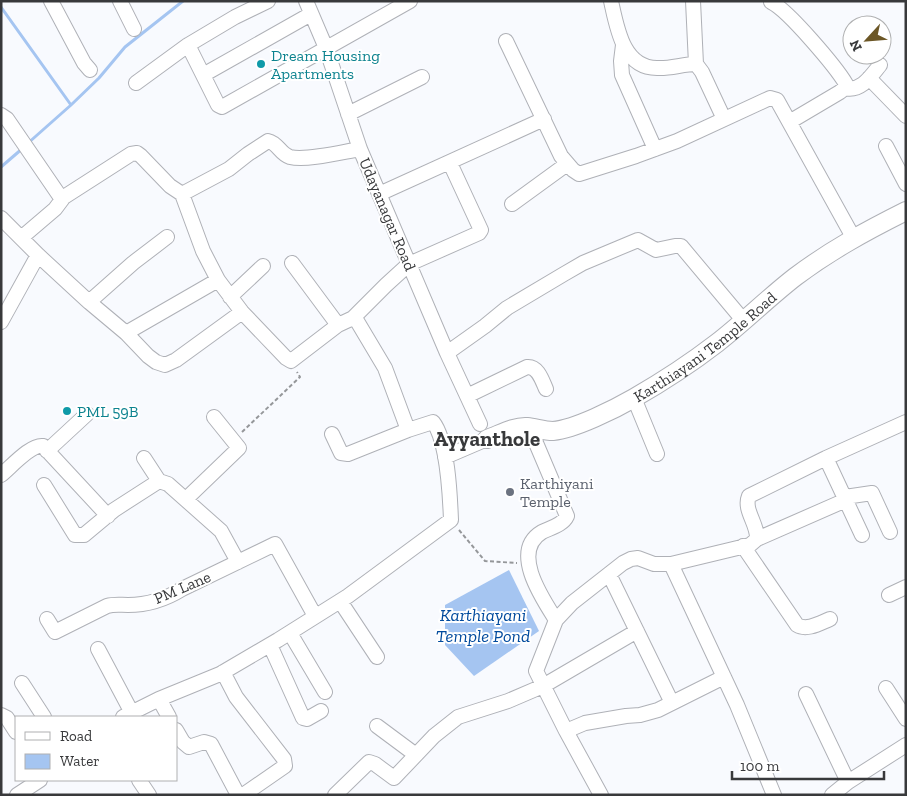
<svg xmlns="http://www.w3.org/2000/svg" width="907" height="796" viewBox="0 0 907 796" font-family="'Zilla Slab',serif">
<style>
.water{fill:#a5c5f1}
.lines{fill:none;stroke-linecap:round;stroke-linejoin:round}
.stream{stroke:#a5c5f1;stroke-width:3}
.minor-casing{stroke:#afb1b7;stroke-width:16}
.major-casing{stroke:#afb1b7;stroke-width:20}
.path{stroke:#95979a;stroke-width:2;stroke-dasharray:4 2.5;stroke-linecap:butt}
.minor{stroke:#fff;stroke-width:14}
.major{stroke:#fff;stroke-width:18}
.culture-dot{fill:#0f9aa8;stroke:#fff;stroke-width:2}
.worship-dot{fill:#6b7280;stroke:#fff;stroke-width:2}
.labels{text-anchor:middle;stroke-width:4;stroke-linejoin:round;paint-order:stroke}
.culture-label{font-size:16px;fill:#0d838f;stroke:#fff;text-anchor:start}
.street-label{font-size:16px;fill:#38393b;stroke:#fff}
.worship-label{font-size:16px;fill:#5b616d;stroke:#fff;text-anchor:start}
.water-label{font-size:18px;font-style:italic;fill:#004a9d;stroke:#fff}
.district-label{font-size:21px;font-weight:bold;fill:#38393b;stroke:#fff}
</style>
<rect width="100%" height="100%" fill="#f8fafe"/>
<path class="water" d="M509,570l30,61 -65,45 -29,-31v-40z"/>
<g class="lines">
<path class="stream" d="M1,7l70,98 -44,39
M71,105l28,-27 26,-31 58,-46
M1,167l22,-19"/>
<g class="minor-casing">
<path id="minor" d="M51,1l33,62 6,7
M120,1l14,28
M306,1l20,47 34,101 87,204 33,71
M611,1c6,27 12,67 46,67 13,1 26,-4 39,-4l6,8 22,47
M693,1l3,63
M771,2c17,8 65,65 75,82l-1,4 -5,4 -49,29
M506,41l55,115 12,14 6,4 57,-18 41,-15 93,-43 7,2 76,137
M188,45l30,60 4,2 188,-106
M623,45l-2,16 1,14 33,74
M203,75l108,-61
M869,78l37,38
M136,83l52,-38 47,-28 33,-16
M845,88c16,4 26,-12 35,-23
M348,114l74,-37
M1,115l6,4 52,76 5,2 67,-43 6,-1 4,3 29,30 12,8 47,-25 19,-15 20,-13c10,2 12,13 22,16 17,4 52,-5 70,-8
M886,146l20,38
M182,194l21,57 15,29
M379,194l165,-75
M512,204l55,-40
M1,218l37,37
M21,238l34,-29 9,-12
M292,263l46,62
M230,297l33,-31
M89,302l37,31 22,23 8,6 9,3 11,-5 66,-48
M353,318l33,-33 23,-21 70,-31 2,-3 -31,-67
M1,322l37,-67 51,47 44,-39 34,-26
M126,333l92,-53 24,32 44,46 5,3 47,-36 15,-7 4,3 28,47 23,62 -60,24 -7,-1 -9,-19
M447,353l38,-27 22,-18 57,-34 19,-11 55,-23 18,10 19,-4h6l62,74
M467,396l60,-29c11,-1 15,13 19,22
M634,398l23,56
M534,429l2,14 31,73c-4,9 -17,12 -25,16 -32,19 0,66 14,88
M47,451l40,-37
M445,457l42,-18
M144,458l15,23
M826,458l36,77
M1,475c10,-8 30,-31 42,-29l65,70
M44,485l31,50h9l30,-25 45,-29 9,3 53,47 17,31
M845,497l27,-4 18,39
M186,499l53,-51 -25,-31
M757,539l89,-39
M743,546l54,79c10,6 23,-2 33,-6
M671,564l66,141 37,90
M609,574l63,129
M889,595l17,-8
M340,601l37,56
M47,619l8,13 52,-26c7,-2 13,-1 21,-1 18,0 38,-6 54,-16l93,-45 40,72
M290,633l35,59
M270,645l33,73 4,1 14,-8
M98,649l34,64
M223,672l13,25 48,62 1,7 -42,29
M22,683l22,34
M886,688l20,31
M806,694l42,88
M159,699l10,18
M1,715l6,3 9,14
M123,717l36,-18 61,-25 58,-34 70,-44 103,-76c-1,-24 -3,-79 -18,-98l-25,8
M377,726l39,29
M176,730l7,12 6,5 15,-5 7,2 27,51
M566,731l19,-8 41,-7 14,-1 18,-5 66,-33
M139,780l10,15
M17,795l23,-15
M335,795l34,-33 6,2 19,14 40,-42 24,-19 50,-16 35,-15 94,-55
M601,795l-35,-64 -30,-60 20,-51 16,-17 51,-40 8,-4 7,-1 16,6h17l79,-19 7,-6c1,-15 -14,-29 -8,-43l77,-38 80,-36
M832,795l16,-13 58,-37"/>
</g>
<g class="major-casing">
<g id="major">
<path id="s1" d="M487,439c12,-4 27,-13 40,-12 9,1 17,4 26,4 22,-2 62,-22 81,-33 28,-16 57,-35 83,-55 27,-21 51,-45 78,-66 36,-27 71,-46 111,-66"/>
</g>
</g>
<path class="path" d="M242,432l58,-55 -3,-5
M459,530l26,31 32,2"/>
<use href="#minor" class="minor"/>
<use href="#major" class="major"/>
</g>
<g class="culture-dot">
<circle cx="261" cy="64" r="5"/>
<circle cx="67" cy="411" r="5"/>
</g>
<circle class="worship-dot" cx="510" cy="492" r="5"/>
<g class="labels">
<g class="culture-label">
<text x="271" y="61">Dream Housing<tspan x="271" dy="18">Apartments</tspan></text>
<text x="77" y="417">PML 59B</text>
</g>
<g class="street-label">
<text transform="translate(388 214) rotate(67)" y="6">Udayanagar Road</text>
<text dy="6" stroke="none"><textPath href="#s1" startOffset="244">Karthiayani Temple Road</textPath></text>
<text transform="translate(182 587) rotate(-23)" y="6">PM Lane</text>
</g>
<g class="worship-label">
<text x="520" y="489">Karthiyani<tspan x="520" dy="18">Temple</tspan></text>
</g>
<g class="water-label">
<text x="483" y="621">Karthiayani<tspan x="483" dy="21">Temple Pond</tspan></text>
</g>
<g class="district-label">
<text x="487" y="446">Ayyanthole</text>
</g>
</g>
<rect width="907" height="796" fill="none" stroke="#38393b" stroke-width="5"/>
<rect x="15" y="716" width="162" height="65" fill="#ffffff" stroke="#afb0b1"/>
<rect x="25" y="732" width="25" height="8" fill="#ffffff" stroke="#afb0b1"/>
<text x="60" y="741" font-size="15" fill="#38393b">Road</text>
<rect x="25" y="754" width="25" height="15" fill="#a5c5f1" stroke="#afb0b1"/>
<text x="60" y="766" font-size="15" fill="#38393b">Water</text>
<g transform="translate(867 40) rotate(244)"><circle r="24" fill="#ffffff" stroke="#afb0b1"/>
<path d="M0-4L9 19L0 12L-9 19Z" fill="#6c5726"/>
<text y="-8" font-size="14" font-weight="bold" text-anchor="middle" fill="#38393b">N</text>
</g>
<path d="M732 771v8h152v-8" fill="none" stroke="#38393b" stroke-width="2.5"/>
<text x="740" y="771" font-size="15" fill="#38393b" stroke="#ffffff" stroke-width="4" paint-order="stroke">100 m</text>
</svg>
